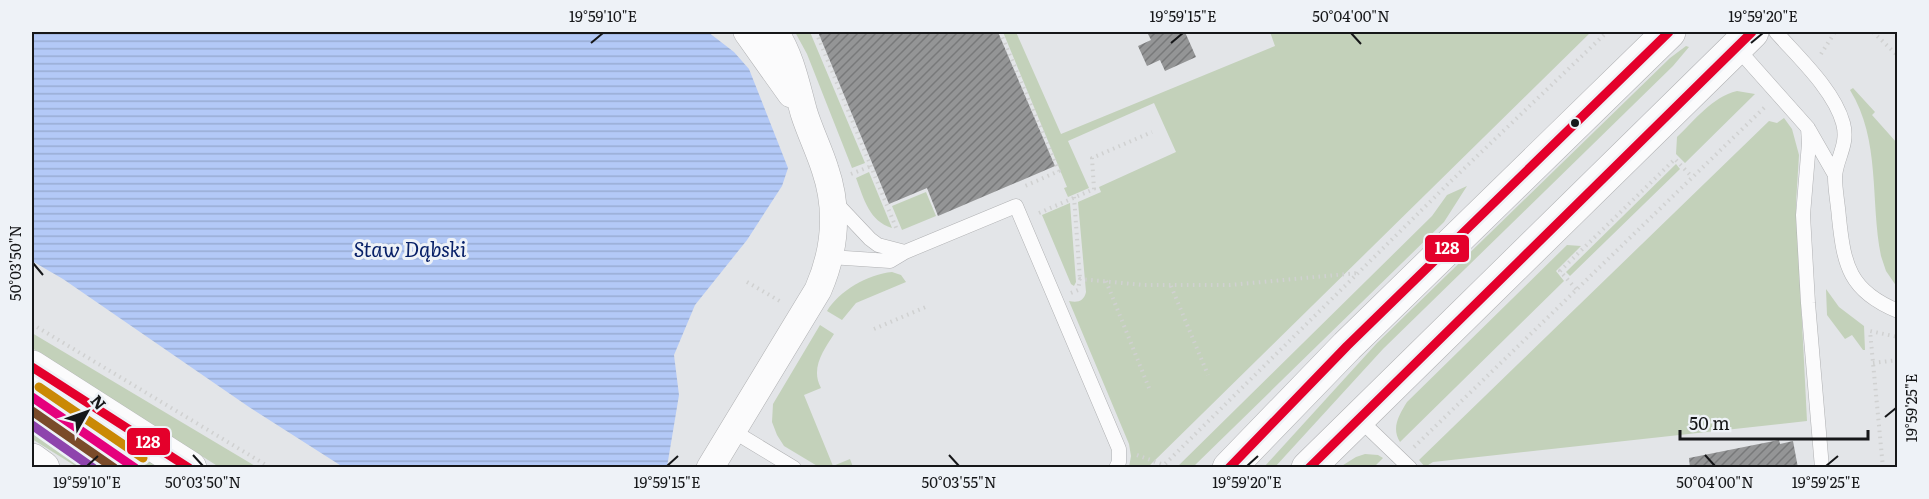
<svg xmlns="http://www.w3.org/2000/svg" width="1929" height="499" viewBox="0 0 1929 499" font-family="Literata,serif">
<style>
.built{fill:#d1d6de}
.grass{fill:#c3d1ba}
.water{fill:url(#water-rules)}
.building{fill:url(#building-hatch)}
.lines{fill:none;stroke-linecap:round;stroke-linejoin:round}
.lane-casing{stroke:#b0b1b3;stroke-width:15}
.street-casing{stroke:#b0b1b3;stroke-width:28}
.secondary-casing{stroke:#b0b1b3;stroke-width:34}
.path{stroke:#d0d1d1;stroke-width:4;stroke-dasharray:1.5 4.5;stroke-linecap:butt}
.lane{stroke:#fbfbfc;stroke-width:14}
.street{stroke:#fbfbfc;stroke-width:27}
.secondary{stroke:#fbfbfc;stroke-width:33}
.bus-1-casing{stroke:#eef2f7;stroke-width:14}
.bus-1{stroke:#e4002b;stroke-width:9}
.tram-1-casing{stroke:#eef2f7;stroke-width:14}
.tram-2-casing{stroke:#eef2f7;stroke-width:14}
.tram-3-casing{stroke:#eef2f7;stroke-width:14}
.tram-4-casing{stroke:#eef2f7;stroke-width:14}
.tram-1{stroke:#e5007d;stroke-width:9}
.tram-2{stroke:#7a4b2a;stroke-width:9}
.tram-3{stroke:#ca8905;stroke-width:9}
.tram-4{stroke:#8e44ad;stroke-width:9}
.ticks{fill:none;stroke:#161719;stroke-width:2}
.bus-dot{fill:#161719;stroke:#eef2f7;stroke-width:2}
.labels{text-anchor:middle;stroke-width:6;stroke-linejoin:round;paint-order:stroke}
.water-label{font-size:20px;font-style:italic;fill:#082067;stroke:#eef2f7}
.line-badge{stroke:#eef2f7;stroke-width:2}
.badge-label{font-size:16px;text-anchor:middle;font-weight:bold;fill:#fff}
.neatline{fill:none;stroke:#161719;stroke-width:2}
.ticks-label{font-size:15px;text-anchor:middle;fill:#161719}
</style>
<defs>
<pattern id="water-rules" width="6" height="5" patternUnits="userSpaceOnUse" patternTransform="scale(1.5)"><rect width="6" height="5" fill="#b3c9f7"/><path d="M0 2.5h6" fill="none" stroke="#99acd3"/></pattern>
<pattern id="building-hatch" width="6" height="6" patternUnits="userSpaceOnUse" patternTransform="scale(1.5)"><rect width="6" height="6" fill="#949596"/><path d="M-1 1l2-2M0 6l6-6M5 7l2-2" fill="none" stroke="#78797a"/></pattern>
</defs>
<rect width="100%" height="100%" fill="#e3e5e8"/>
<path class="built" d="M32,389l61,39 55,39h-49l-67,-45z"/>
<path class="grass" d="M795,32h15l55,131 -13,5 -45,-114z
M1003,32h13l45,102 214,-88 -5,-14h321l-444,436 -18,-1 2,-11 -2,-12 -60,-143c9,2 15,0 17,-9l-8,-90 23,-10 -2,-5 77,-35 -22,-49 -86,38 21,47 -21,9 -4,-9 3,-1z
M1686,46l3,1 -16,19 -290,283 -108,118h-11l113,-124 293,-285z
M1853,88l22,24 -3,3 25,28v144l-11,-16 -5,-15c-11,-55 0,-116 -31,-166z
M1737,91l18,3 -70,69 -9,-9 1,-17c18,-17 35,-40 60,-46z
M1784,118l8,11 7,26 -3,48 11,218 -374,41 -8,5 -6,-7 350,-339 8,2z
M1676,164l4,5 -110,107 -4,-4z
M869,172l23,56c-23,-7 -28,-29 -36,-50z
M1467,186l-23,36 -251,245h-16l255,-251 15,-21z
M926,192l10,24 -34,14 -10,-24z
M1070,203l6,79 -2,4 -3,-2 -29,-69z
M1567,245l14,1 -25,25 8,10 -164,161c-9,-14 -1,-27 7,-40z
M892,272l9,3 5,7 -50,21 -14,17 -15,-9c12,-20 41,-37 65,-39z
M1826,289l13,18 25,19 1,24h-2l-11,-15 -7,4 -18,-24z
M820,325l14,9c-10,16 -24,34 -13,54l-17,7 29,71 17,-7 3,8h-34l-35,-21 -7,-11 -5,-13 1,-18z
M32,333l225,134h-38l-187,-119z
M32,385l129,82h-13l-55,-39 -61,-39z
M32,422l67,45h-22l-45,-28z
M1365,454l13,1 5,3 -9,9h-34l16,-10z"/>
<path class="water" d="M32,32h676l26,20 15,17 39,99 -6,18 -35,54 -52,65 -21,50 5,40 -12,72h-324l-94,-60 -186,-128 -31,-18z"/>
<path class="building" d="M818,32h180l57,134 -117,50 -11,-28 -38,16z
M1147,32h38l11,25 -31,14 -5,-11 -13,6 -9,-20 13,-6z
M1779,440l1,4 13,-3 5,27h-108l-1,-10z"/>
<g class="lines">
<g class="lane-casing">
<path id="lane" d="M1776,32c22,25 58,58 67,91 6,22 -7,35 -8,54 0,13 3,27 4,41 5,47 10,73 59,93
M1736,47l72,81 27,47
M1808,128l1,15 -6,72 5,88 14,165
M836,203l34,36 8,6 27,7
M830,257l60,4 15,-9 111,-46 103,243v13l-3,6
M1358,418l52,50
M733,431l61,37"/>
</g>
<g class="street-casing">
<path id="street" d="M747,32l44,62
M710,468l108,-178c17,-39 21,-80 7,-121 -6,-19 -15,-37 -21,-56 -8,-29 -13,-56 -29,-81"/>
</g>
<g class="secondary-casing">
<path id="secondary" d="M32,367l158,101
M32,460l11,8
M1229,468l118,-122 322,-314
M1308,468l444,-436"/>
</g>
<path class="path" d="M816,32l81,198
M1000,32l59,139 -34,15
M1873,32l25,24
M1821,54l14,-22
M851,174l20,-8
M1074,197l6,82
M1039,213l55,-24 -2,-31 60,-26
M1106,281l43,107
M747,282l36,21
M1171,286l37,89
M1576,289l-16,-18 115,-112 17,18
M1071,293l7,-3 2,-11 63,6h87l128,-12
M32,324l239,144
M874,329l54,-23
M1873,363l25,-3
M1414,447l352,-341
M1137,455l27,10
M1161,468l289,-286 157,-150
M1883,468l-13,-137 28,6"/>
<use href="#lane" class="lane"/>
<use href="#street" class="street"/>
<use href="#secondary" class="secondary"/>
<g class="bus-1-casing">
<path id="bus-1" d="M32,367l157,101
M1229,468l118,-122 322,-314
M1309,468l443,-436"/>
</g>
<use href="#bus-1" class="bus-1"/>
<g class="tram-1-casing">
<path id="tram-1" d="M32,397l103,71"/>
</g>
<g class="tram-2-casing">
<path id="tram-2" d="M32,411l82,57"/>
</g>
<g class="tram-3-casing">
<path id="tram-3" d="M39,387l104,71"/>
</g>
<g class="tram-4-casing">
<path id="tram-4" d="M32,425l61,43"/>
</g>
<use href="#tram-1" class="tram-1"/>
<use href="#tram-2" class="tram-2"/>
<use href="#tram-3" class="tram-3"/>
<use href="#tram-4" class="tram-4"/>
</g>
<path class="ticks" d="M1351,33l10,11M591,43l12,-10M1171,43l12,-10M1751,43l12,-10M33,263l10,12M1885,417l11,-9M193,455l10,11M949,455l10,11M1705,455l10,11M87,466l11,-10M667,466l11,-10M1247,466l11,-10M1826,466l12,-10"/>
<circle class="bus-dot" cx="1575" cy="123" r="5"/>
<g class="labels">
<g class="water-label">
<text x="410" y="257">Staw Dąbski</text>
</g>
</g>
<g class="line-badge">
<rect x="1424" y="234" width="46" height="29" rx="6" fill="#e4002b"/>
<rect x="126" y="427" width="45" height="29" rx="6" fill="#e4002b"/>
</g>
<g class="badge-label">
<text x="1447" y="254">128</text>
<text x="148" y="448">128</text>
</g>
<rect width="1929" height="499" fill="none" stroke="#eef2f7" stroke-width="66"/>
<g transform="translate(87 412) rotate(50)" stroke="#eef2f7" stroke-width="4.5" paint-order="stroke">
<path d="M0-4.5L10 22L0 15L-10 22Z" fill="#161719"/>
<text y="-9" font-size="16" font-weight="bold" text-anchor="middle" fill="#161719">N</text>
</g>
<path d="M1680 430v9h188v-9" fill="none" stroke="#161719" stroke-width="3"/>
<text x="1689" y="430" font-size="18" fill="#161719" stroke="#eef2f7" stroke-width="4.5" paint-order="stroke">50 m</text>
<rect x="33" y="33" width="1863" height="433" class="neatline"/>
<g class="ticks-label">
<text x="603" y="22">19°59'10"E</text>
<text x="1183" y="22">19°59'15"E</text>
<text x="1351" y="22">50°04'00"N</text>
<text x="1763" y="22">19°59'20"E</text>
<text transform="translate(16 263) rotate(-90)" y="5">50°03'50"N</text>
<text transform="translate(1912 408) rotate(-90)" y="5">19°59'25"E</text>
<text x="87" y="488">19°59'10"E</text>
<text x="203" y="488">50°03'50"N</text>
<text x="667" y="488">19°59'15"E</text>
<text x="959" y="488">50°03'55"N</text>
<text x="1247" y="488">19°59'20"E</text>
<text x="1715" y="488">50°04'00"N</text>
<text x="1826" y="488">19°59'25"E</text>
</g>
</svg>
